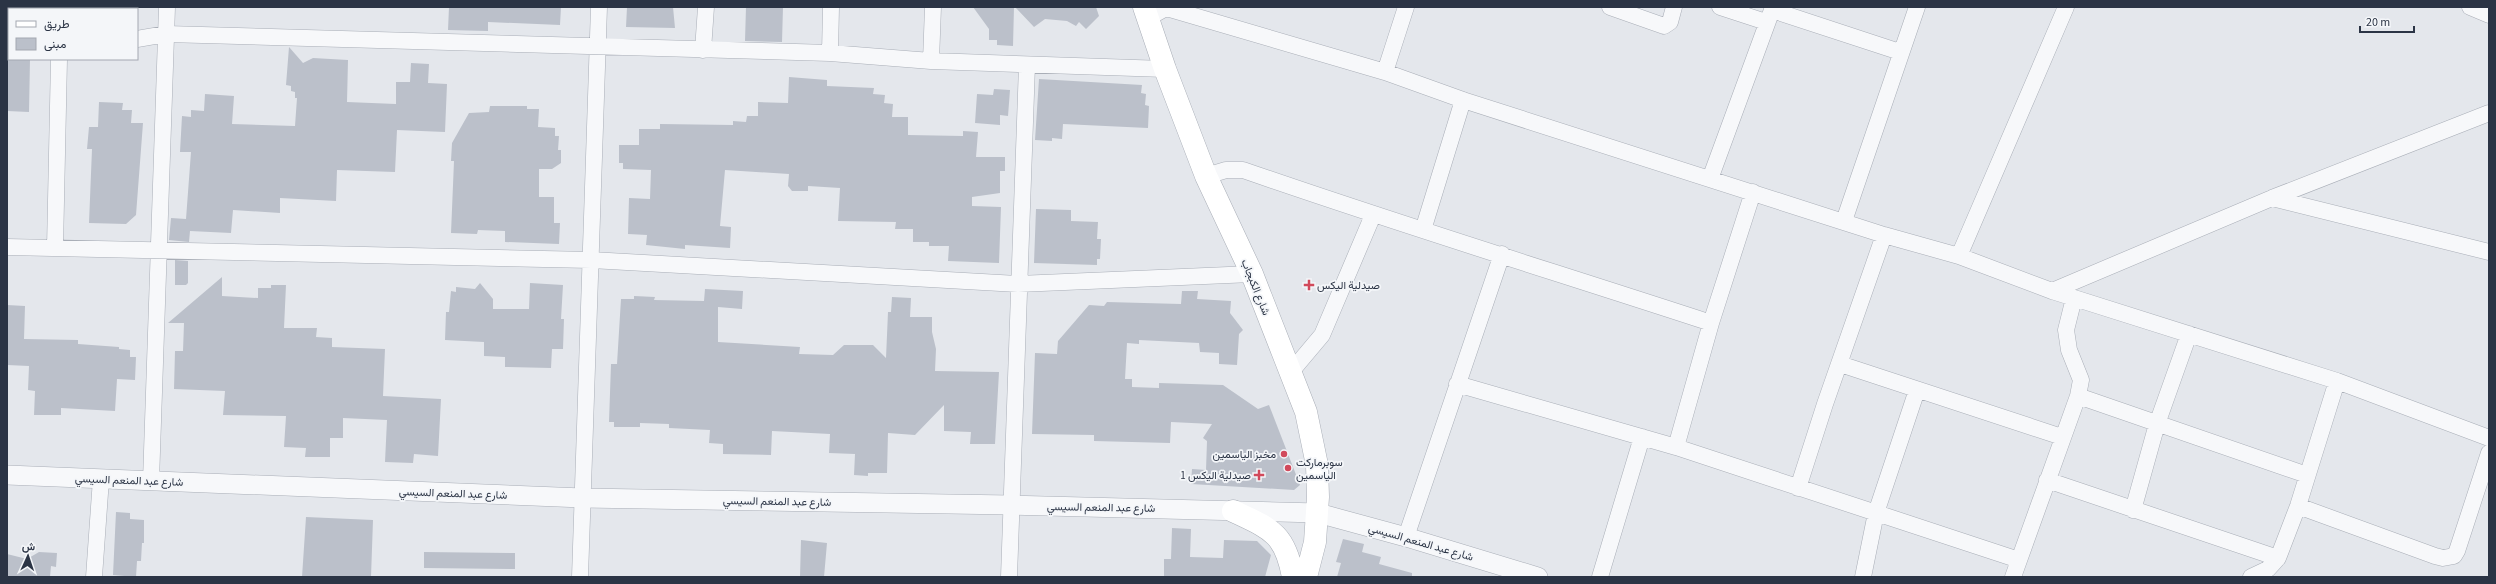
<svg xmlns="http://www.w3.org/2000/svg" width="2496" height="584" viewBox="0 0 2496 584" font-family="'Source Sans 3',Vazirmatn,sans-serif">
<style>
.building{fill:#bbc0ca}
.lines{fill:none;stroke-linecap:round;stroke-linejoin:round}
.minor-casing{stroke:#a9aeb7;stroke-width:17}
.tertiary-casing{stroke:#a9aeb7;stroke-width:20}
.secondary-casing{stroke:#a9aeb7;stroke-width:23}
.minor{stroke:#f7f8fa;stroke-width:16}
.tertiary{stroke:#f7f8fa;stroke-width:19}
.secondary{stroke:#fff;stroke-width:22}
.poi-dot{fill:#d1495b;stroke:#f4f6f9;stroke-width:1.5}
.labels{text-anchor:middle;stroke-width:3.5;stroke-linejoin:round;paint-order:stroke}
.poi-label{font-size:11px;fill:#2b3445;stroke:#f4f6f9;text-anchor:start}
.street-label{font-size:11px;fill:#2b3445;stroke:#f4f6f9}
</style>
<rect width="100%" height="100%" fill="#e4e7ec"/>
<path class="building" d="M449,7h112l-1,18 -72,-3v9l-40,-1z
M627,7h46l2,21 -49,-1z
M746,7h37l-1,35 -37,-1z
M973,7h41l-1,39 -16,-1v-5h-8v-11z
M1015,7h81l3,9 -13,13 -7,-7 -3,4 -9,-5 -22,-2 -11,8z
M289,47l14,16 10,-5 35,2 -1,42 49,2v-22h14l1,-19 18,1 -1,19 19,1 -2,48 -48,-2 -2,42 -58,-2 -1,31 -56,-3v15l-47,-3 -2,23 -41,-2 -1,11 -20,-2 2,-22 15,1 5,-67h-11l2,-36 9,1v-7l13,1 1,-17 29,2 -2,28 63,2 2,-28h-2v-6l-4,-1v-5l-5,-1z
M7,59h23l-1,53 -22,-1z
M789,77l38,3v6l47,2 -1,6 12,1 -1,8 9,1 -1,13h16v18l55,1v-5l15,1 -2,25h29v14h-5v22l-28,4v9l29,1 -2,56 -51,-2 1,-15h-20v-4h-16v-13h-18l1,-7 -58,-1 2,-33 -32,-2v5h-16l-4,-5 1,-12 -64,-4 -5,56 11,1 -1,21 -45,-3v4l-39,-4 1,-10 -19,-1 1,-36 21,1 1,-29 -28,-1v-6h-4v-18h20v-16h21v-5l73,1v-4l13,1 1,-6h11v-14l30,1z
M1039,79l103,6 -1,8 5,1 -1,11 4,1 -1,22 -85,-4 -1,15 -10,-1v3l-17,-1z
M994,89l16,1 -2,26 -8,-1v10l-25,-2 2,-29 16,1z
M99,102l24,1 -1,7h10l-1,13h12l-7,92 -10,9 -37,-1 3,-74h-5l2,-22h9z
M490,106h37v3h12l-1,18 17,1v8h4l-1,14h3v13l-9,6h-13v28h15v26h6l-1,21 -54,-2v-11l-27,-1 -1,4 -26,-1 3,-72h-3l1,-18 17,-30 20,-1z
M1036,209l35,1v11l27,1 -1,17h4l-1,20h-3v6l-63,-2z
M175,260l13,1v22l-2,2h-11z
M222,277v19l36,2v-10h13v-3h15l-2,43h33l-1,9 16,1v9l53,2 -2,47 58,3 -3,57 -24,-2 -1,9 -28,-1 2,-42 -44,-2v20h-13v19h-25l1,-9 -22,-1 2,-31 -63,-1 2,-24 -51,-2 1,-38h8l1,-28h-16z
M480,283l13,16v10h36l1,-26 33,2 -2,34h3l-1,30h-11l-1,19 -46,-1v-10l-21,-1v-14l-39,-2 1,-28h3l2,-21 5,1v-5l19,2z
M705,289l38,2 -1,18 -24,-2v35l82,5 -1,7 34,1 11,-10h29l13,13 2,-46h3l1,-15 19,1 -1,19h22v15l4,17 -1,22 64,1 -4,72h-25l1,-12 -27,-1v-26l-29,30 -27,-2 -1,40h-19v3l-14,-1 1,-21 -26,-1 1,-19 -58,-3 -1,24 -48,-1v-10l-14,-1 1,-13 -41,-2v-4l-29,-1v4h-26v-5h-5l2,-58h6l4,-65h13v-3l21,1 -1,3 50,1z
M1182,291h16l-1,8 34,2 -1,12 13,17 -4,4 -2,31 -18,-1v-11l-19,-1 -1,-9 -60,-3v4l-12,-1 -2,36h7v8l27,1v-5l64,2 35,24 11,-4 31,80 -6,5 -103,-6 1,-15 14,1 1,-29 -4,-3 9,-14 -41,-2 -1,21 -76,-2v-6l-62,-1 3,-81 22,1 1,-13 31,-36 15,1 3,-4 74,2z
M7,305l18,1 -1,33 54,1v4l41,3v2l11,1v7h6l-1,23 -18,-1 -2,32 -54,-3v7h-27l1,-24 -7,-1 1,-24 -22,-1z
M116,512l14,1v6l14,1v23h-2l-1,18h-4l-1,16 -23,-2z
M306,517l67,3 -2,57h-69z
M1172,528l19,1 -1,28 33,1 1,-18 33,1 14,14 -6,22h-101v-18h7z
M1343,539l21,5 -2,8 19,5 -2,7 33,9v4h-75l4,-14 -5,-1z
M801,540l26,3 -3,34h-24z
M39,552l18,1 -1,14 -5,-1 -1,11h-43v-23l20,5z
M424,552l91,1v16l-91,-1z"/>
<g class="lines">
<g class="minor-casing">
<path id="minor" d="M1610,7l54,19 6,-4 4,-15
M1720,7l46,15
M2470,7l19,8
M1148,18l16,-9h6l215,63 78,28 421,135 75,21 93,35 285,90 152,57
M7,34h2
M137,39l29,-5 664,19 101,8 234,8
M703,50l3,-43
M830,53l1,-46
M931,61l2,-54
M1385,72l21,-65
M1206,176l20,-6h17c155,54 312,102 468,153
M1710,179l62,-169 128,42
M2272,198l217,-85
M1844,221l73,-214
M1423,230l40,-130
M7,247l584,13 427,24 234,-10
M55,248l4,-189
M1959,256l107,-249
M2052,291l220,-93 217,54
M1840,364l222,73
M1290,373l32,-38 51,-120
M1457,384l219,63 343,113
M2078,396l229,79
M1676,447l35,-124 42,-131
M2047,480l231,78
M151,481l16,-474
M1798,488l27,-84 59,-169
M2298,506l137,50 8,2 11,-2 3,-5 32,-98
M2133,510l24,-86 32,-90
M1406,537l96,-283
M94,577l7,-98
M580,577l19,-570
M1009,577l18,-512
M1600,577l42,-140
M1863,577l13,-64 41,-123
M2013,577l65,-181 3,-16 -12,-30 -3,-20 8,-32
M2251,577l17,-8 10,-11 20,-52 39,-125"/>
</g>
<g class="tertiary-casing">
<path id="tertiary" d="M7,475l576,23 428,7 307,8 88,24 132,40"/>
</g>
<g class="secondary-casing">
<path id="secondary" d="M1144,7l21,62 41,107 46,98 54,138 11,53 1,32 -3,45 -9,35
M1233,511c38,18 52,22 60,66"/>
</g>
<use href="#minor" class="minor"/>
<use href="#tertiary" class="tertiary"/>
<use href="#secondary" class="secondary"/>
</g>
<g class="poi-dot">
<path d="M1307 279h4v4h4v4h-4v4h-4v-4h-4v-4h4z"/>
<circle cx="1284" cy="454" r="4"/>
<circle cx="1288" cy="468" r="4"/>
<path d="M1257 469h4v4h4v4h-4v4h-4v-4h-4v-4h4z"/>
</g>
<g class="labels">
<g class="poi-label">
<text x="1317" y="289">صيدلية اليكس</text>
<text x="1276" y="458" text-anchor="end">مخبز الياسمين</text>
<text x="1296" y="466">سوبرماركت<tspan x="1296" dy="13">الياسمين</tspan></text>
<text x="1251" y="479" text-anchor="end">صيدلية اليكس 1</text>
</g>
<g class="street-label">
<text transform="translate(1256 287) rotate(68)" y="4">شارع الكبجاب</text>
<text transform="translate(129 480) rotate(2)" y="4">شارع عبد المنعم السيسي</text>
<text transform="translate(453 493) rotate(2)" y="4">شارع عبد المنعم السيسي</text>
<text transform="translate(777 501) rotate(1)" y="4">شارع عبد المنعم السيسي</text>
<text transform="translate(1101 507) rotate(1)" y="4">شارع عبد المنعم السيسي</text>
<text transform="translate(1421 542) rotate(16)" y="4">شارع عبد المنعم السيسي</text>
</g>
</g>
<rect width="2496" height="584" fill="none" stroke="#2b3445" stroke-width="16"/>
<rect x="8" y="8" width="130" height="52" fill="#f4f6f9" stroke="#a4a8b1"/>
<rect x="16" y="21" width="20" height="6" fill="#ffffff" stroke="#a4a8b1"/>
<text x="44" y="28" font-size="12" fill="#2b3445">طريق</text>
<rect x="16" y="38" width="20" height="12" fill="#bbc0ca" stroke="#a4a8b1"/>
<text x="44" y="48" font-size="12" fill="#2b3445">مبنى</text>
<g transform="translate(28 556) rotate(3)" stroke="#f4f6f9" stroke-width="3" paint-order="stroke">
<path d="M0-3L7 15L0 10L-7 15Z" fill="#2b3445"/>
<text y="-6" font-size="11" font-weight="bold" text-anchor="middle" fill="#2b3445">ش</text>
</g>
<path d="M2360 26v6h54v-6" fill="none" stroke="#2b3445" stroke-width="2"/>
<text x="2366" y="26" font-size="12" fill="#2b3445" stroke="#f4f6f9" stroke-width="3" paint-order="stroke">20 m</text>
</svg>
